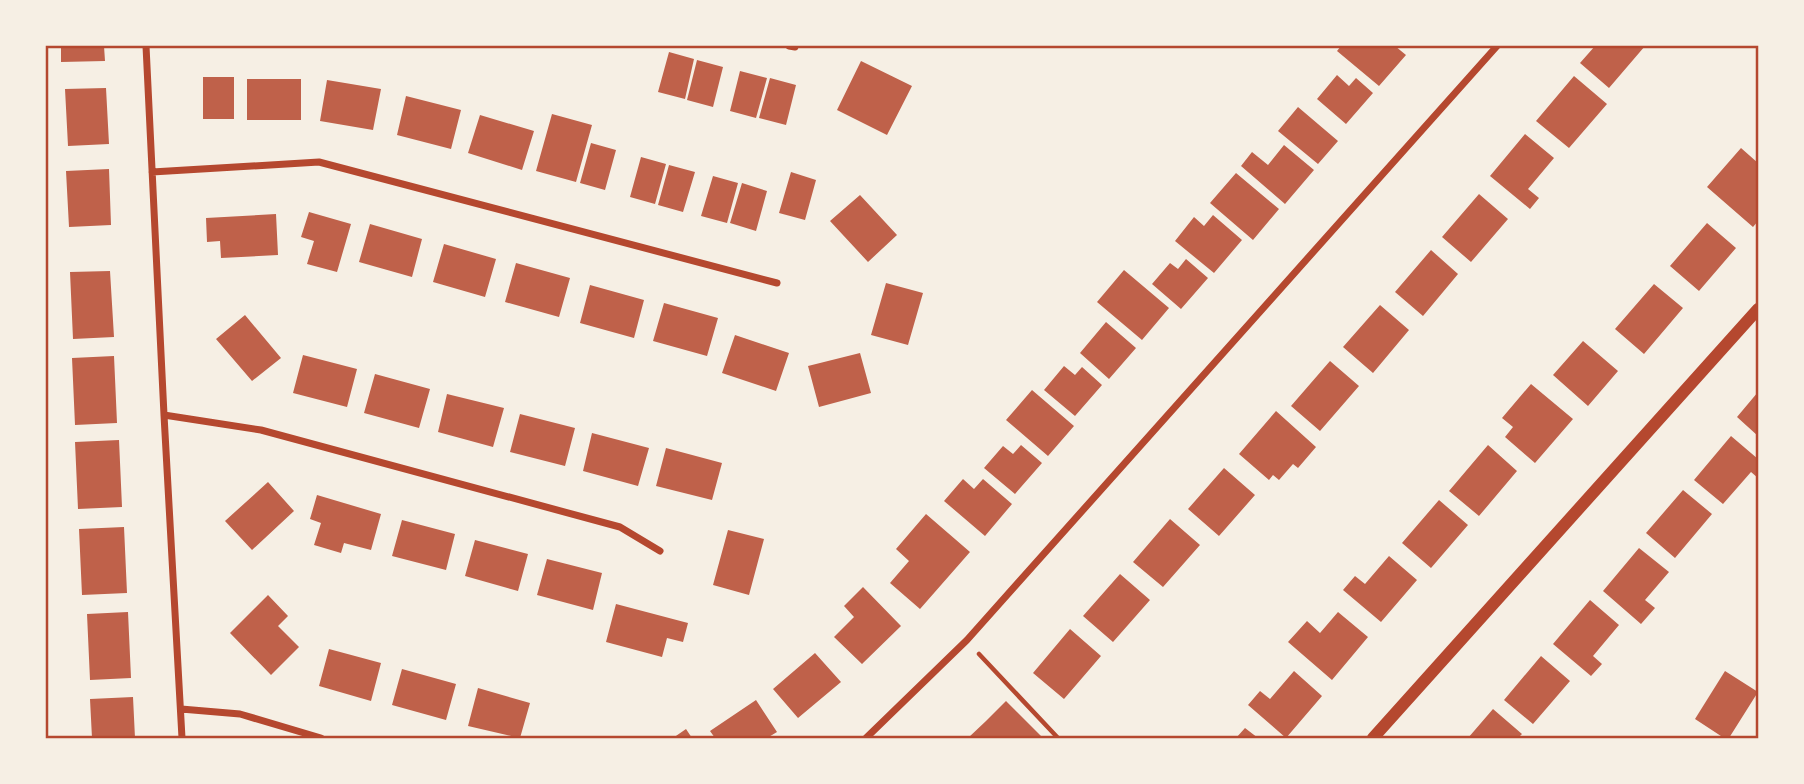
<svg xmlns="http://www.w3.org/2000/svg" width="1804" height="784" viewBox="0 0 1804 784" font-family="'Open Sans',sans-serif">
<style>
.building{fill:#bf614a}
.lines{fill:none;stroke-linecap:round;stroke-linejoin:round}
.path{stroke:#b5482f;stroke-width:4.5}
.minor{stroke:#b5482f;stroke-width:7}
.tertiary{stroke:#b5482f;stroke-width:12}
.neatline{fill:none;stroke:#b5482f;stroke-width:2.5}
</style>
<rect width="100%" height="100%" fill="#f6efe4"/>
<path class="building" d="M61,46h43l1,15 -44,1z
M1341,46h54l11,9 -27,31 -42,-35z
M1595,46h50l-36,42 -29,-25z
M669,52l25,7 -9,40 -27,-7z
M697,60l26,7 -10,40 -26,-7z
M861,61l51,25 -25,49 -50,-25z
M740,71l27,7 -11,40 -26,-7z
M1337,75l12,11 7,-8 17,15 -27,31 -29,-25z
M1574,76l33,28 -38,44 -33,-27z
M203,77h31v42h-31z
M770,78l26,7 -10,40 -27,-7z
M247,79h54v41h-54z
M327,80l54,9 -8,41 -53,-9z
M106,88l3,56 -41,2 -3,-57z
M406,96l55,14 -10,39 -54,-14z
M1298,107l40,34 -20,23 -40,-33z
M552,114l40,11 -16,57 -40,-11z
M480,115l54,16 -12,39 -54,-17z
M1525,134l29,24 -26,31 11,9 -9,11 -40,-33z
M591,143l25,7 -11,40 -25,-7z
M1284,145l30,25 -29,34 -44,-38 11,-14 16,13z
M1741,148l17,15v58l-5,6 -46,-40z
M641,157l25,7 -11,40 -25,-7z
M669,165l26,7 -12,40 -25,-7z
M109,169l2,56 -42,2 -3,-56z
M791,172l25,8 -11,40 -26,-7z
M1236,173l43,36 -26,31 -43,-37z
M713,176l25,7 -11,40 -26,-7z
M742,183l25,8 -11,40 -26,-8z
M1479,194l29,25 -37,43 -29,-25z
M860,195l37,40 -29,27 -38,-41z
M309,212l42,12 -14,48 -30,-8 7,-23 -13,-4z
M276,214l2,41 -57,3 -1,-17 -13,1 -1,-24z
M1213,215l29,25 -28,33 -39,-32 19,-24 10,9z
M1707,223l29,25 -37,43 -29,-25z
M370,224l52,15 -10,38 -53,-15z
M444,244l52,15 -11,38 -52,-15z
M1431,250l27,24 -35,42 -28,-24z
M1186,259l22,19 -27,31 -29,-25 18,-21 8,6z
M516,263l54,15 -11,39 -54,-15z
M1124,270l45,38 -27,32 -45,-38z
M110,271l4,66 -41,2 -3,-67z
M886,283l37,10 -15,52 -37,-10z
M1654,284l29,24 -39,46 -29,-25z
M590,285l54,15 -10,38 -54,-15z
M664,303l54,15 -11,38 -54,-15z
M1380,305l29,25 -36,43 -30,-26z
M245,315l36,43 -29,23 -36,-42z
M1106,322l30,26 -27,31 -29,-26z
M735,335l54,18 -13,38 -54,-18z
M1583,341l35,30 -30,35 -35,-31z
M860,353l11,40 -52,14 -11,-41z
M303,355l54,14 -10,38 -54,-14z
M114,356l3,67 -42,2 -3,-67z
M1330,361l29,25 -39,45 -29,-25z
M1064,366l11,9 7,-8 20,18 -27,31 -31,-26z
M375,374l55,15 -11,39 -55,-15z
M1531,384l42,35 -38,44 -30,-26 8,-10 -11,-9z
M1032,390l42,36 -26,30 -42,-36z
M1758,392v44l-21,-19z
M447,394l57,14 -11,39 -55,-15z
M1276,411l40,36 -18,21 -5,-4 -14,16 -6,-5 -4,5 -30,-26z
M520,414l55,14 -10,38 -55,-14z
M592,433l57,15 -11,38 -55,-15z
M1731,436l27,23v19l-7,-6 -28,32 -29,-24z
M119,440l3,67 -44,2 -3,-67z
M1021,445l21,18 -27,31 -31,-26 19,-22 10,8z
M1488,445l29,26 -38,45 -30,-25z
M666,448l56,15 -10,37 -56,-14z
M1224,468l31,27 -36,41 -31,-27z
M963,479l11,10 9,-10 29,25 -27,32 -41,-35z
M268,482l26,29 -42,39 -27,-29z
M1683,490l29,24 -37,44 -29,-25z
M317,495l64,19 -10,36 -27,-7 -3,10 -27,-8 7,-22 -11,-4z
M1439,500l29,25 -37,43 -29,-25z
M926,514l44,38 -50,57 -30,-26 19,-22 -13,-12z
M1170,519l30,26 -37,42 -30,-25z
M402,520l53,14 -9,36 -54,-14z
M124,527l3,66 -45,2 -3,-66z
M728,530l36,9 -15,56 -36,-10z
M475,540l53,14 -10,37 -53,-15z
M1639,548l30,24 -24,28 10,8 -14,16 -38,-33z
M1389,556l28,24 -36,42 -38,-32 12,-14 10,8z
M547,559l55,14 -9,37 -56,-15z
M1120,574l30,26 -37,42 -30,-26z
M863,587l38,39 -39,38 -28,-27 20,-20 -10,-11z
M268,595l20,21 -10,10 21,21 -28,28 -41,-42z
M1590,600l29,25 -26,31 9,8 -11,12 -38,-32z
M616,604l72,19 -5,19 -16,-4 -5,19 -56,-15z
M128,612l3,66 -41,2 -3,-66z
M1338,612l30,25 -36,43 -44,-38 19,-21 13,12z
M1070,629l31,27 -37,43 -31,-26z
M329,649l52,14 -10,38 -52,-15z
M815,653l26,29 -43,36 -25,-29z
M1541,656l29,25 -37,43 -29,-24z
M402,669l54,15 -10,36 -54,-15z
M1294,671l28,25 -36,42 -38,-33 12,-14 10,8z
M1725,671l33,21 -29,46h-5l-29,-19z
M478,688l52,15 -10,35 -52,-12z
M133,697l2,41h-43l-2,-39z
M756,700l21,32 -10,6h-52l-5,-7z
M1006,701l37,37h-75l18,-17z
M1493,709l29,25 -4,4h-50z
M1245,728l13,10h-22z
M686,729l6,9h-19z"/>
<g class="lines">
<path class="path" d="M979,654l79,84"/>
<path class="minor" d="M146,46l18,369 18,323
M789,46l6,1
M152,172l167,-10 458,121
M164,415l97,15 359,97 40,24
M181,709l59,5 81,24
M866,738l101,-98 530,-594"/>
<path class="tertiary" d="M1373,738l385,-429"/>
</g>
<rect width="1804" height="784" fill="none" stroke="#f6efe4" stroke-width="94"/>
<rect x="47" y="47" width="1710" height="690" class="neatline"/>
</svg>
